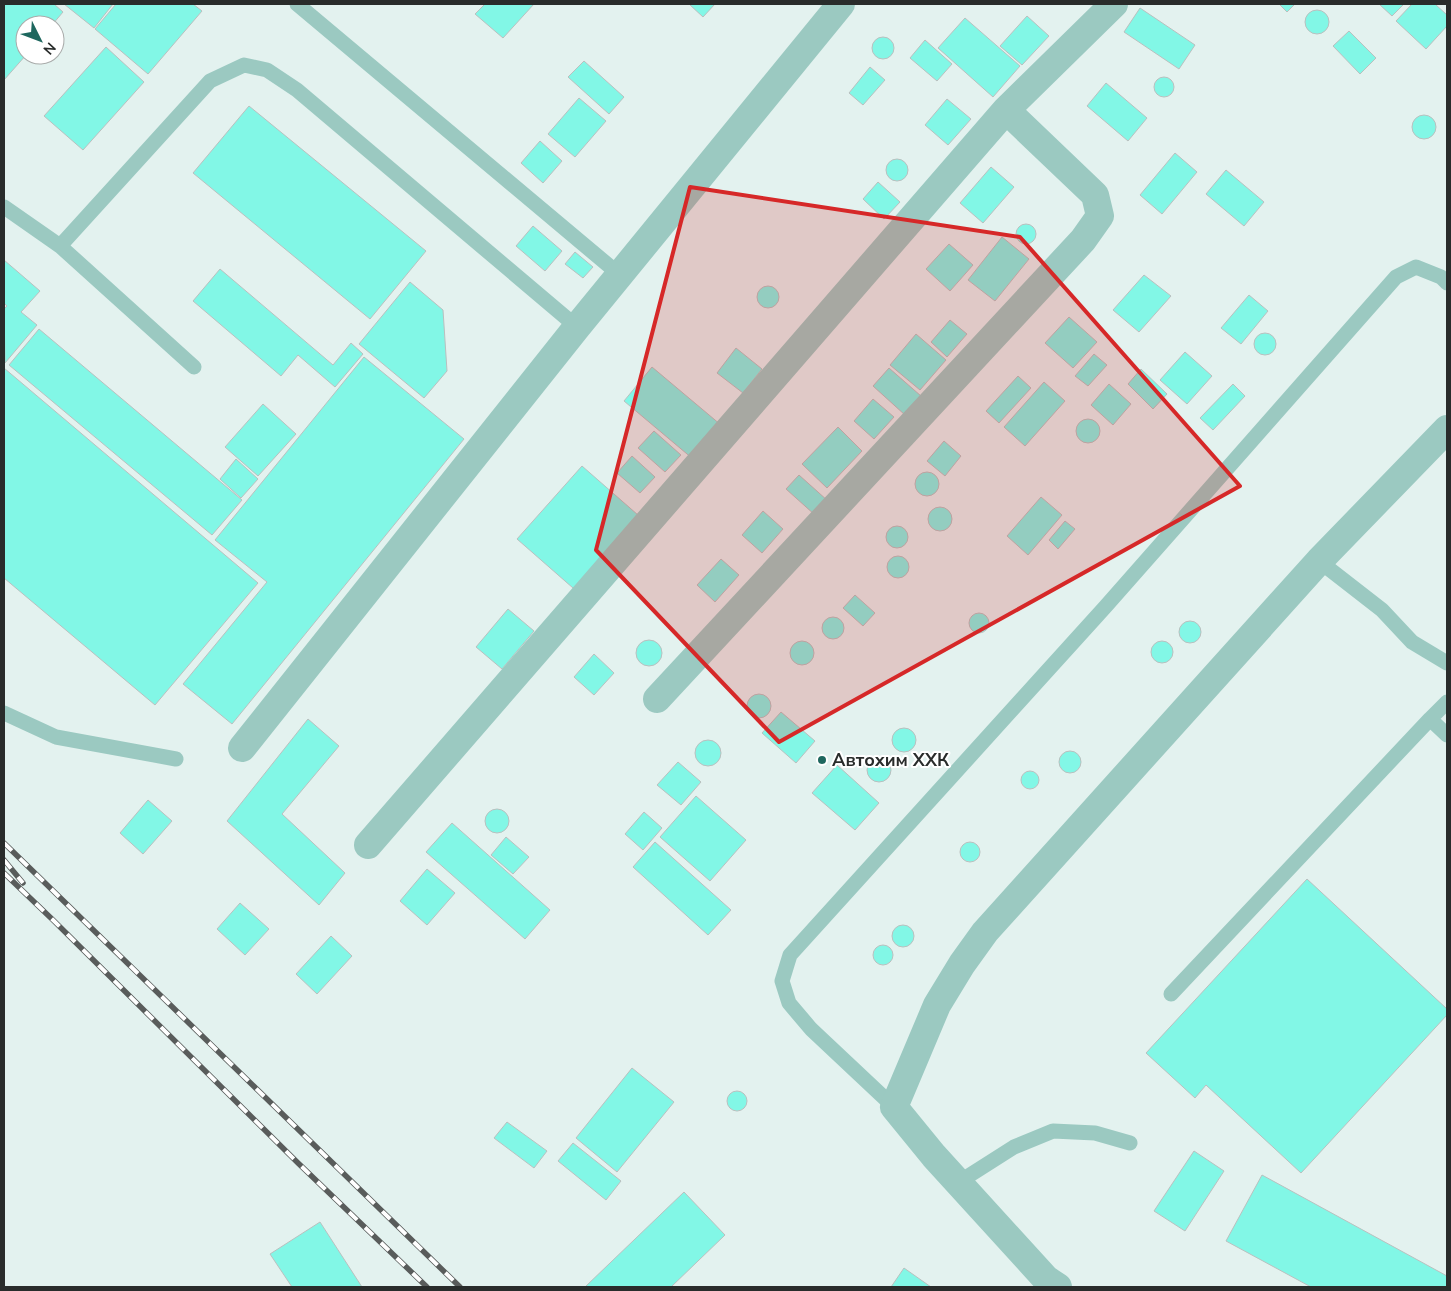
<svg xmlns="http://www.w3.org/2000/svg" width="1451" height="1291" viewBox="0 0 1451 1291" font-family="'Nunito Sans',sans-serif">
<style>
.built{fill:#e3f2ef;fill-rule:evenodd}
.building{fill:#82f7e6;stroke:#bac0bf}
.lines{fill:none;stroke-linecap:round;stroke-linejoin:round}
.lane{stroke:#9bc9c1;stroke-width:15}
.street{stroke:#9bc9c1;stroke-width:28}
.rail-casing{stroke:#595c5b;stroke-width:5.5}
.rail{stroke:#fff;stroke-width:4;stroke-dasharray:11;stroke-linecap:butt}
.marked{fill:#d62828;fill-opacity:0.2;stroke:#d62828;stroke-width:4;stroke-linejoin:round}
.poi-dot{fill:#1e675e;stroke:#fff;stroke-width:2}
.labels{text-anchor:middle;stroke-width:4;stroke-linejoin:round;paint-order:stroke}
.poi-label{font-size:18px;font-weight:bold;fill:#292c2b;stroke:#fff;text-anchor:start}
</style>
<rect width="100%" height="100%" fill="#f6fdfb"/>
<path class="built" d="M4,4h1443v1283h-1443zM25,25h30v30h-30z"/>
<path class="building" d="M4,4h50l9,8 -11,13h-27l1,30 -22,25z
M64,4h49l-19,24z
M116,4h77l9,7 -54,63 -53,-45z
M485,4h49l-31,34 -28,-24z
M689,4h26l-12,13z
M1279,4h16l-8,8z
M1379,4h25l-12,12z
M1412,4h23l12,11v11l-21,23 -30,-28z
M1140,8l55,37 -16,24 -55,-37z
M1305 22a12 12 0 1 1 24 0a12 12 0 1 1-24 0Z
M1027,16l22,20 -27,29 -22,-19z
M965,18l55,48 -27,31 -55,-49z
M1349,31l27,27 -16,16 -27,-28z
M872 48a11 11 0 1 1 22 0a11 11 0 1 1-22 0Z
M925,40l27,24 -15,17 -27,-23z
M106,47l38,35 -61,68 -39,-34z
M584,61l40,36 -15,17 -41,-37z
M870,67l15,13 -22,25 -14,-12z
M1154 87a10 10 0 1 1 20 0a10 10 0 1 1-20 0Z
M1106,83l41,35 -19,23 -41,-35z
M579,98l27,23 -31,36 -27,-23z
M947,99l24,20 -23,26 -23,-20z
M249,106l177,145 -56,68 -177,-146z
M1412 127a12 12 0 1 1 24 0a12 12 0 1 1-24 0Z
M540,141l22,20 -19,22 -22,-20z
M1175,153l22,19 -35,42 -22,-19z
M886 170a11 11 0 1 1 22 0a11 11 0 1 1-22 0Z
M991,167l23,20 -31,36 -23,-20z
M1226,170l38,32 -20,24 -38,-32z
M878,182l22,20 -16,17 -21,-20z
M1016 234a10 10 0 1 1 20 0a10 10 0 1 1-20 0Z
M533,226l29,25 -17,20 -29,-25z
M1002,237l27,22 -34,42 -27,-21z
M949,244l24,21 -23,26 -24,-22z
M575,252l18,15 -10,11 -18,-14z
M4,260l36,31 -19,21 16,13 -32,38 -1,-54 3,-3 -3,-3z
M220,269l113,96 18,-22 12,11 -28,33 -37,-32 -17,21 -88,-75z
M1144,275l27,21 -32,36 -26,-22z
M410,282l33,28 4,61 -23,27 -65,-54z
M757 297a11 11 0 1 1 22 0a11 11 0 1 1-22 0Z
M1249,295l19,16 -27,33 -20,-16z
M1069,317l28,25 -24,26 -28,-25z
M950,320l17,14 -20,23 -16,-15z
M39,329l203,171 -30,35 -203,-170z
M1254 344a11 11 0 1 1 22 0a11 11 0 1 1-22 0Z
M916,334l30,26 -26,30 -30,-25z
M736,348l26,21 -19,24 -26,-20z
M1185,352l27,24 -25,28 -27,-24z
M1094,354l13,11 -19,21 -13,-10z
M364,357l100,82 -232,285 -49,-40 84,-102 -52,-42z
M652,367l69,58 -28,34 -69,-58z
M4,368l254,215 -103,122 -151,-127z
M889,368l32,28 -16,19 -32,-29z
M1141,369l26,25 -14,15 -25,-25z
M1018,376l13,12 -32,35 -13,-12z
M1044,382l21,19 -40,45 -21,-19z
M1109,384l22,20 -18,21 -22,-20z
M1233,384l12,12 -32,34 -13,-12z
M873,399l21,18 -20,22 -20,-18z
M263,404l33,30 -38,42 -33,-29z
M1076 431a12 12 0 1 1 24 0a12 12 0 1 1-24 0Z
M838,427l24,24 -35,37 -25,-24z
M654,431l27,24 -16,17 -27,-24z
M944,441l17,15 -16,20 -18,-15z
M632,456l23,21 -15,16 -23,-20z
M236,459l22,20 -17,19 -21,-19z
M582,466l64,56 -65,73 -64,-56z
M915 484a12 12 0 1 1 24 0a12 12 0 1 1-24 0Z
M799,475l29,26 -13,14 -29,-26z
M1041,497l21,18 -34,40 -21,-19z
M928 519a12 12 0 1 1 24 0a12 12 0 1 1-24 0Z
M763,511l20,18 -21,24 -20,-18z
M1065,521l10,8 -17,20 -9,-9z
M886 537a11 11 0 1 1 22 0a11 11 0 1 1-22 0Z
M887 567a11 11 0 1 1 22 0a11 11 0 1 1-22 0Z
M721,559l18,16 -24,27 -18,-17z
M855,595l20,18 -12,13 -20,-18z
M508,609l26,22 -32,38 -26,-22z
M969 623a10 10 0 1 1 20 0a10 10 0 1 1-20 0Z
M822 628a11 11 0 1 1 22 0a11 11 0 1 1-22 0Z
M1179 632a11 11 0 1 1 22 0a11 11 0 1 1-22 0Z
M636 653a13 13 0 1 1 26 0a13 13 0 1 1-26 0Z
M790 653a12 12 0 1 1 24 0a12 12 0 1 1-24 0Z
M1151 652a11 11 0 1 1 22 0a11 11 0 1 1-22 0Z
M594,654l20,19 -20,22 -20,-18z
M747 706a12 12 0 1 1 24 0a12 12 0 1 1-24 0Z
M781,712l34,29 -19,22 -34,-30z
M308,719l31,27 -57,68 63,59 -26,32 -92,-84z
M892 740a12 12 0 1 1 24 0a12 12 0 1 1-24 0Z
M695 753a13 13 0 1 1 26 0a13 13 0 1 1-26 0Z
M1059 762a11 11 0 1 1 22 0a11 11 0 1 1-22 0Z
M867 770a12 12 0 1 1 24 0a12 12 0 1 1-24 0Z
M678,762l23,20 -20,23 -24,-20z
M837,765l42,38 -24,27 -43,-37z
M1021 780a9 9 0 1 1 18 0a9 9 0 1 1-18 0Z
M696,796l50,44 -36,41 -50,-44z
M148,800l24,21 -29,33 -23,-21z
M485 821a12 12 0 1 1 24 0a12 12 0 1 1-24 0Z
M644,812l18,16 -19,22 -18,-16z
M452,823l98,87 -25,29 -99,-87z
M506,837l23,20 -16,17 -22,-19z
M960 852a10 10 0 1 1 20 0a10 10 0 1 1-20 0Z
M655,842l76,68 -23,25 -75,-68z
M427,869l28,24 -28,32 -27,-24z
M1307,879l140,130v6l-146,158 -95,-88 -11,13 -49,-45z
M240,903l29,26 -24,26 -28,-26z
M892 936a11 11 0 1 1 22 0a11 11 0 1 1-22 0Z
M331,936l21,20 -35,38 -21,-20z
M873 955a10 10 0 1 1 20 0a10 10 0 1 1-20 0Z
M632,1068l42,34 -57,70 -41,-34z
M727 1101a10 10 0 1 1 20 0a10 10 0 1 1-20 0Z
M507,1122l40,29 -13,17 -40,-30z
M573,1143l48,38 -15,19 -48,-39z
M1194,1151l30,20 -39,60 -31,-20z
M1262,1175l185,101v11h-136l-85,-46z
M684,1192l41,43 -54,52h-86z
M320,1222l42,65h-70l-22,-33z
M904,1268l27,19h-40z"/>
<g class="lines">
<path class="lane" d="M297,4l323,271
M4,207l56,39 134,121
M60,246l150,-165 34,-16 23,5 30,20 280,237
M1319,561l63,49 30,32 35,21
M4,713l52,24 120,22
M1430,719l17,-17
M1171,994l259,-275 17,16
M894,1107l-83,-78 -22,-26 -7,-22 8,-26 316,-349 290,-329 20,-10 25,10 6,6
M959,1182l55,-35 39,-16 42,2 35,10"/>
<path class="street" d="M657,699l426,-459 17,-24 -5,-21 -89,-85
M242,748l335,-421 264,-323
M368,845l638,-735 108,-106
M1058,1287l-12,-8 -112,-123 -40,-49 43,-102 25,-41 23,-32 334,-371 128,-132"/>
<g class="rail-casing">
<path id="rail" d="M4,843l456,444
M4,860l19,23
M4,873l49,47 245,243 129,124"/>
</g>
<use href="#rail" class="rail"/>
</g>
<path class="marked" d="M690,187l330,50 220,249 -461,256 -183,-192z"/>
<circle class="poi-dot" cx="822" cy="760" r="5"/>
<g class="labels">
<g class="poi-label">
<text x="832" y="766">Автохим ХХК</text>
</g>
</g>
<rect width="1451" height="1291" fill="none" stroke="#292c2b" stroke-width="10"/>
<g transform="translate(40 40) rotate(132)"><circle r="24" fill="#ffffff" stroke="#a9abaa"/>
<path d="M0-4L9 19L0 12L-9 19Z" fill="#1e675e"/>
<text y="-8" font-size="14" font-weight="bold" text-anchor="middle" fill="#292c2b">N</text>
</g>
</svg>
